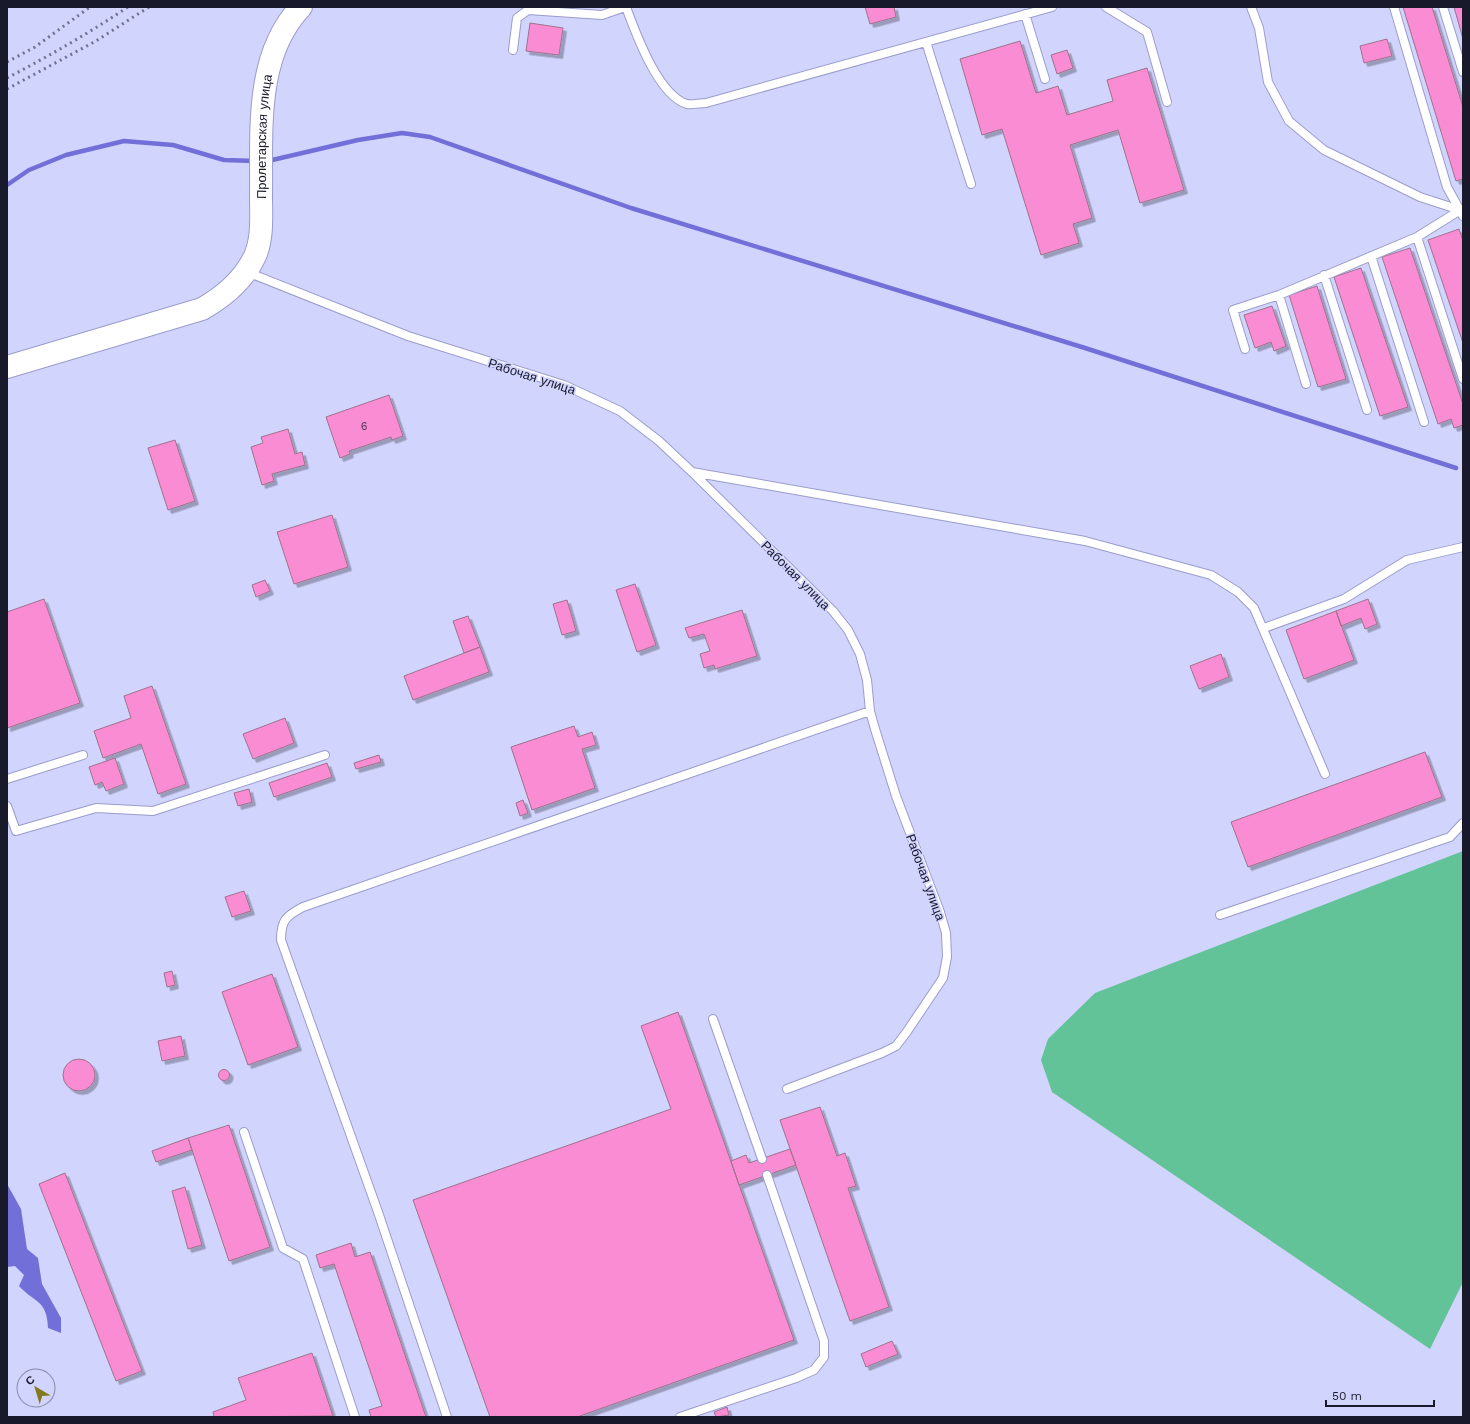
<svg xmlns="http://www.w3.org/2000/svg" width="1470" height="1424" viewBox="0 0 1470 1424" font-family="'Work Sans',sans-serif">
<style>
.green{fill:#61c397}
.water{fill:#736fd9}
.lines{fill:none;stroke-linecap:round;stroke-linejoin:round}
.stream{stroke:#736fd9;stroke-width:4.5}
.building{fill:#f98cd2;stroke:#a0718e;filter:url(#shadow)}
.lane-casing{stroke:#9a9ccd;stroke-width:10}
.secondary-casing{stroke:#9a9ccd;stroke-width:24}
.lane{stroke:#fff;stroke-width:8}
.secondary{stroke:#fff;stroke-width:22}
.rail{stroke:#70728f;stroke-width:3;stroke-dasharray:2 4;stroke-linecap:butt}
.labels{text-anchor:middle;stroke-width:3.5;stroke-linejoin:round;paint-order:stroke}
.number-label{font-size:11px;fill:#503655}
.street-label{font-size:13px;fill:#18192b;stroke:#d1d4fd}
</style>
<defs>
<filter id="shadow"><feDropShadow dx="3.5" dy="3.5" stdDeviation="0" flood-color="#0004"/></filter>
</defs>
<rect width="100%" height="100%" fill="#d1d4fd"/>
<path class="green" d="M1463,851v431l-33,67 -378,-257 -11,-32 7,-21 47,-46z"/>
<path class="water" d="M7,1169v15l14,25 6,40 11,9 4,26 19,34v15l-13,-5c-1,-28 -12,-24 -29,-42l5,-11 -9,-9 -8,1z"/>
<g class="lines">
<path class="stream" d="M268,161l90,-21 44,-7 28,4 201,71 454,140 371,120
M7,185l22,-15 37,-15 58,-14 49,4 51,15 32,1"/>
</g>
<path class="building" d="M865,7h29l2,10 -26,7z
M1403,7h29l31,100v72l-7,2z
M1454,7h9v32z
M530,23l33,5 -4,27 -33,-4z
M1387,39l5,17 -28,7 -4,-17z
M1020,41l16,52 22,-7 9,29 46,-14 -6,-21 40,-12 37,122 -44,13 -22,-73 -48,15 22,73 -19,6 6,19 -38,12 -39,-126 -20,6 -22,-76z
M1067,50l6,18 -16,6 -6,-19z
M1459,229l4,12v102l-35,-103z
M1410,248l53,156v21l-9,3 -3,-9 -13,5 -56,-167z
M1361,268l47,139 -28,9 -46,-139z
M1317,286l29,93 -28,8 -29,-92z
M1272,306l14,40 -12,5 -3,-9 -16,6 -11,-33z
M389,395l14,41 -11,4 -1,-3 -42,14 1,3 -10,4 -14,-41z
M288,429l7,25 7,-2 3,13 -33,9 2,7 -12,4 -11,-38 12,-4 -2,-6z
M175,440l20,61 -27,9 -20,-62z
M332,515l16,52 -54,17 -17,-52z
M265,580l5,11 -14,6 -4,-12z
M635,584l21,61 -19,7 -21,-62z
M44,599l36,104 -73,25v-116z
M1368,599l9,25 -12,5 -4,-11 -20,8 -5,-15z
M567,600l9,31 -14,4 -9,-31z
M742,610l15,46 -42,13 -1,-4 -10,3 -4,-14 10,-3 -6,-17 -15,4 -4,-10z
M1336,611l18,49 -50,19 -18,-49z
M468,616l12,31 -16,6 -11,-32z
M480,647l9,25 -76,28 -9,-24z
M1221,654l8,23 -30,12 -9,-23z
M152,686l34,98 -28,10 -17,-50 -38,14 -9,-27 37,-13 -7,-22z
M285,718l9,25 -41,16 -10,-25z
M574,726l4,11 14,-5 4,13 -14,4 13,39 -63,22 -21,-63z
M1425,752l17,45 -194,70 -17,-45z
M379,755l2,7 -25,7 -2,-6z
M115,758l9,26 -18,7 -4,-9 -7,3 -6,-18z
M327,763l5,14 -58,20 -5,-14z
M249,789l3,13 -14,4 -4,-13z
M523,800l5,13 -8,3 -4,-13z
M244,891l7,20 -19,6 -7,-20z
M172,971l3,14 -8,2 -3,-14z
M272,974l26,73 -50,18 -26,-73z
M678,1012l116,328 -217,77h-87l-77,-217 258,-91 -30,-83z
M181,1036l4,20 -23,5 -4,-20z
M63 1075a16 16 0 1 1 32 0a16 16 0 1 1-32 0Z
M218.5 1075a5.5 5.5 0 1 1 11 0a5.5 5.5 0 1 1-11 0Z
M820,1107l17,49 8,-3 11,33 -8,2 41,119 -39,14 -70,-201z
M229,1125l41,122 -41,14 -41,-123z
M188,1138l4,12 -36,12 -4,-11z
M790,1149l6,16 -57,20 -8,-24 15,-6 3,8z
M65,1173l77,198 -26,10 -77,-197z
M185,1187l17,58 -14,4 -16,-58z
M351,1243l4,14 15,-5 56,165h-55l-2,-7 13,-4 -48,-142 -14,4 -4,-13z
M892,1341l6,13 -32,13 -5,-13z
M312,1353l21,63 -119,1 -1,-5 33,-12 -8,-22z
M727,1407l2,8 -13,2 -2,-5z"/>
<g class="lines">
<g class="lane-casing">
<path id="lane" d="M626,7c10,27 32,88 61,97 5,1 13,-1 19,-1l346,-96
M1106,7l41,25 20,70
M1251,7l8,21 9,54 21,39 35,29 96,47 40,13
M1394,7l53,180 16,29
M1443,7l20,65
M1025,14l20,65
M926,42l45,142
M513,50l4,-32 11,-8 74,5 23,-8
M1417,237l46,142
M1371,256l53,166
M247,272l161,64 156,49 56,26 39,30 33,31 141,139 15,19 12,24 7,26 3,31 5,18 21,67 44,116 6,21 1,24 -4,21 -37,55 -10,13 -14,7 -95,36
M1324,275l43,135
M1279,295l27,89
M1245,349l-12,-39 46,-15 138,-58 45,-28
M692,472l393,69 126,34 27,17 16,16 71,166
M1264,628l80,-29 63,-39 56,-13
M7,779l76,-24
M7,806l9,25 80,-23 57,3 172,-56
M1220,915l230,-78 13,-14
M713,1019l49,140
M244,1132l39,116 20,11 52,158
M447,1417l-69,-205 -97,-272c0,-20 5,-24 22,-33l567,-196
M680,1417l116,-39 18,-8 10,-13v-16l-57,-166"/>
</g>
<g class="secondary-casing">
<g id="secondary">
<path id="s1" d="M7,367l195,-58c23,-13 42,-29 53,-53 8,-18 6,-41 6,-60 1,-63 -7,-140 40,-189"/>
</g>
</g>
<use href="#lane" class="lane"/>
<use href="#secondary" class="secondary"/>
<path class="rail" d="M7,62l28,-15 55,-40
M7,78c42,-22 82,-45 121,-71
M7,89l89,-48 53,-34"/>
</g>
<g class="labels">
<g class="number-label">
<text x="364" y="430">6</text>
</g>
<g class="street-label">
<text dy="5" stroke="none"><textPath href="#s1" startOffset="400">Пролетарская улица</textPath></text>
<text transform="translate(532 376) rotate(18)" y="5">Рабочая улица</text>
<text transform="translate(796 575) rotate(45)" y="5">Рабочая улица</text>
<text transform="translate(926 877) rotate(70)" y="5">Рабочая улица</text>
</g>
</g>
<rect width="1470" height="1424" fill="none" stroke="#18192b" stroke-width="16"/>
<g transform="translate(36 1388) rotate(322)"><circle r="19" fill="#d1d4fd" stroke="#8789a9"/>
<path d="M0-3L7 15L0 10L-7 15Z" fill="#84791e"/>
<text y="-6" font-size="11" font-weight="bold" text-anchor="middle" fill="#18192b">С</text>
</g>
<path d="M1326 1400v6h108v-6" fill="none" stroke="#18192b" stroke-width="2"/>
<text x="1332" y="1400" font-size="12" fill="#18192b" stroke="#d1d4fd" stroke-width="3" paint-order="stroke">50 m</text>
</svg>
